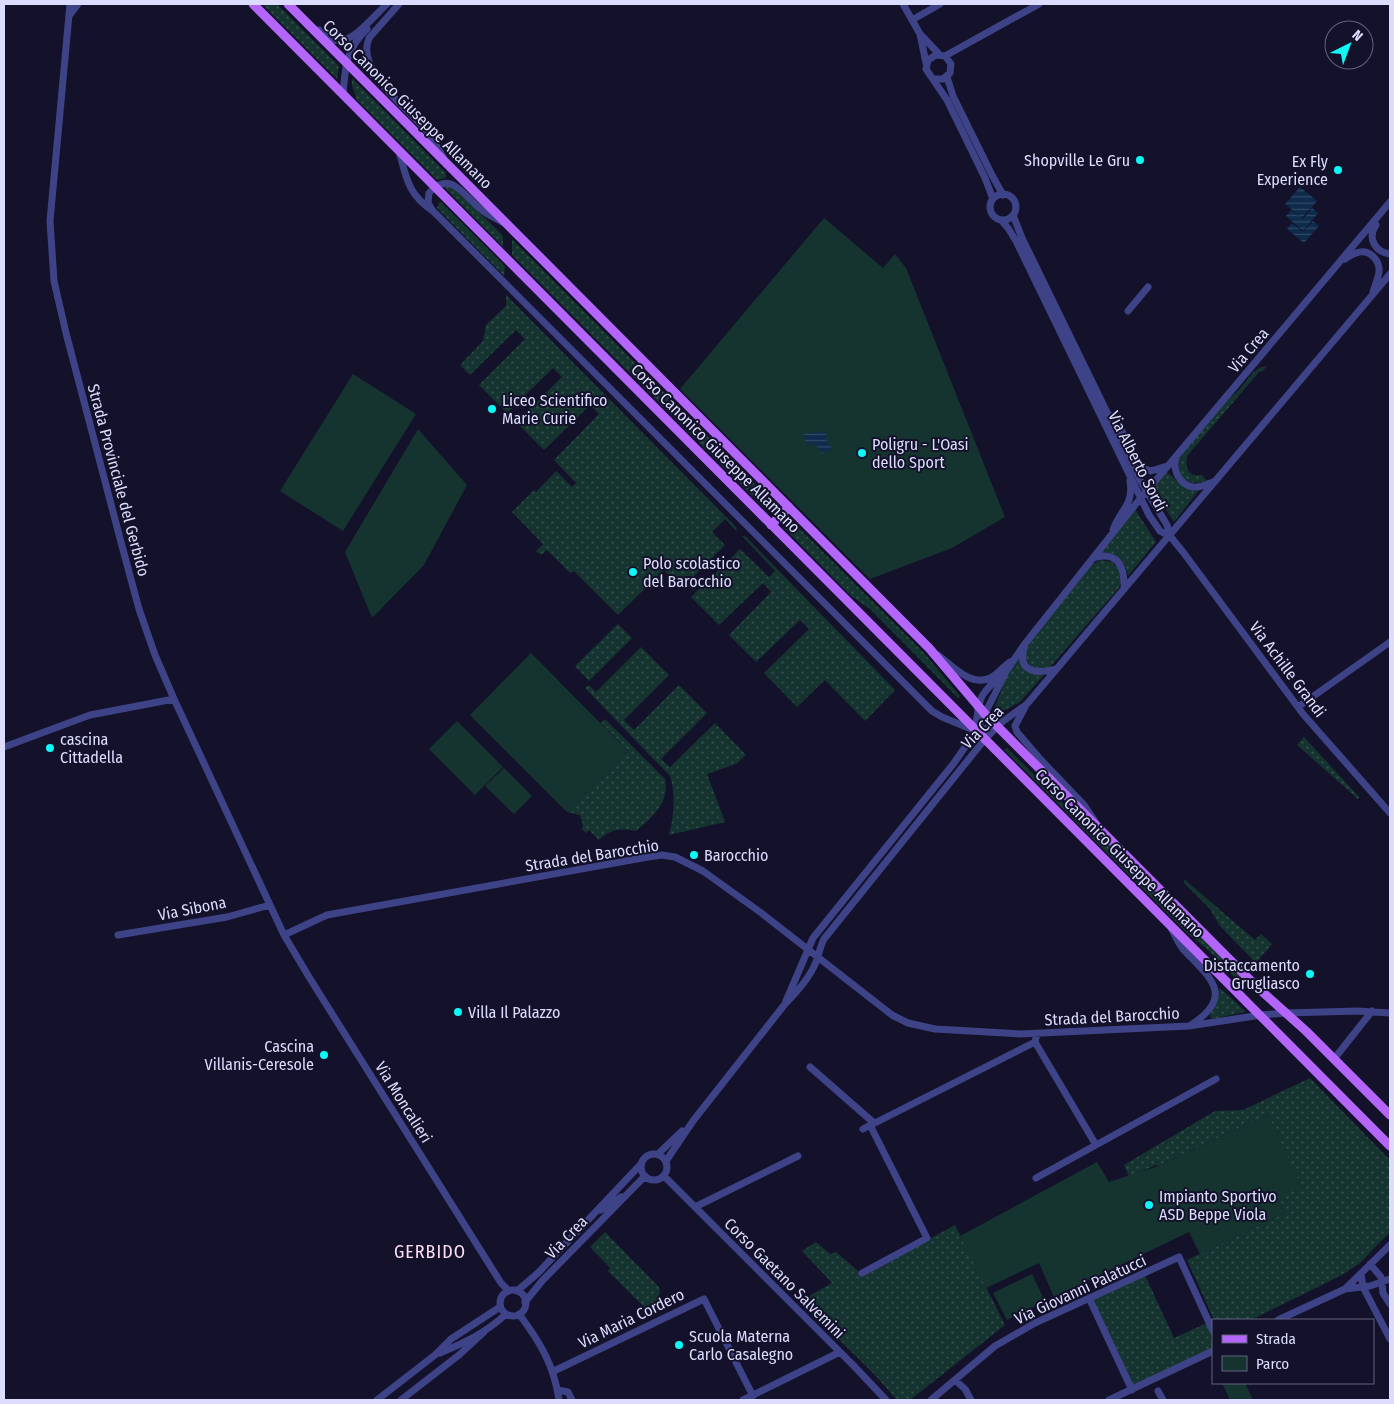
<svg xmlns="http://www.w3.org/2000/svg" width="1394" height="1404" viewBox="0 0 1394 1404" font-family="'Fira Sans Condensed',sans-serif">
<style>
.green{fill:url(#green-dots)}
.pitch{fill:#153430}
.water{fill:url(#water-rules)}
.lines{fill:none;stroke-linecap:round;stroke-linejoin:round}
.minor{stroke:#3e4388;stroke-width:7}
.major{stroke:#b466fb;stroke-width:9}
.poi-dot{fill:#0df9f8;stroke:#13122a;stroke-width:2}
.labels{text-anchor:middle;stroke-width:4;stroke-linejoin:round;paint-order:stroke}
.street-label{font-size:16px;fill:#dcdcfe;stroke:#13122a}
.poi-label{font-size:16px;fill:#dcdcfe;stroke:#13122a;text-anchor:start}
.neighbourhood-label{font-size:18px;letter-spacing:1px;fill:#feddf6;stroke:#13122a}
</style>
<defs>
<pattern id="green-dots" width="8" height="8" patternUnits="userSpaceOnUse" patternTransform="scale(1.25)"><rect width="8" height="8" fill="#153430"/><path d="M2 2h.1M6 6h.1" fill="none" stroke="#36514f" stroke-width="1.8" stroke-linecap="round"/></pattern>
<pattern id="water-rules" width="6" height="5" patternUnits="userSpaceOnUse" patternTransform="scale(1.25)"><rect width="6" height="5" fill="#0e2b4c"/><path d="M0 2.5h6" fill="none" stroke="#304967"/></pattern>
</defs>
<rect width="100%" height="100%" fill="#13122a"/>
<path class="green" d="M262,4h15l62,62 -2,13z
M352,78l94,95v5l-9,2 -80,-80 -5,-14z
M448,186l8,3 47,47v11l-59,-60z
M440,201l65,65 -1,10 -67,-68z
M512,239l259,261v7l-7,1 -252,-253z
M506,295l230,232 1,5 -12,-13 -13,13 13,13 -43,43 -18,-18 -46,45 -44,-44 -4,2 -23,-23 -6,5 -5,-4 7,-7 -31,-32 22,-22 2,2 20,-21 16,16 4,-4 -22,-23 45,-46 -9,-9 -46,45 -28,-28 46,-45 -9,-9 -46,45 -28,-28 46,-46 -9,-9 -46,45 -10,-10 23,-24 3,-16 20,-19z
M1267,366l-5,6 -2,-1 -73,85c-2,12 1,21 15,19l5,6c-20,6 -31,-3 -28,-25l51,-59c15,-8 20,-30 37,-31z
M1167,472c12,10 17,19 33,17l-26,33 -22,-33z
M1135,509l21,33 -28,34c-2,-14 -12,-25 -27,-23z
M788,520h3l134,134 35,42 -2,2 -88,-89 -19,-13 -67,-68 1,-7z
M742,536h3l150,154 -30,31 -40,-41 -28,27 -33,-34 45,-44 -9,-9 -44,42 -27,-27 42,-43 -8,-9 -44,42 -28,-28 49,-48 29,28 6,-6z
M1101,560l11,2 8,8 1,12 -2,6 -69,79 -4,2 -15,-2 -6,-10 2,-11 65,-82z
M618,624l14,14 -43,43 -14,-15z
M641,647l28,28 -45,45 10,10 45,-45 28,28 -46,46 9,8 45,-44 31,32 -10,9 -29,10 18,48 -56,13c5,-20 7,-39 1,-59l-85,-88 4,-3 7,7z
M1020,656l11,17 13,2 -24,27 -24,13 -3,-3 12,-32z
M605,719l60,60c5,23 -13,39 -29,52 -16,-3 -25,-2 -37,9l-10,-10 -3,3 -4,-4 1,-4 -3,-10 -13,-3 61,-61 -27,-28z
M1304,737l55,60 -1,2 -61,-54z
M1007,748l63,63 14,9 160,159 -4,4 -34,-35 -17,-13 -185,-185z
M1184,879l71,61 6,-6 11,10 -16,19 -36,-37 -10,-17 -26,-26z
M1220,988l25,23 -1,1 -31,7 -2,-1 -1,-3c8,-11 4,-20 10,-27z
M1310,1078l80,82v72l-31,32 -17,11 -91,45h-37l-27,-60 97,-47 -7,-16 -9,-82 -110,51 -2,-1 -27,12 -5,-12 91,-54 28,-1z
M955,1225l50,100 -95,75h-13l-22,-25 -74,-73 1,-2 30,-17 -30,-32 14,-9 14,12 6,-2 27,23z
M605,1232l53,54 2,3 -2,23 -5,4 -45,-45 2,-3 -20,-21z
M1144,1273l30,65 35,-16 4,9v20l-80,39 -44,-91z"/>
<path class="pitch" d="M824,218l59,50 12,-14 11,14 99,249 -53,31 -82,31 -190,-190z
M353,374l63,40 -73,117 -63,-40z
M418,429l49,56 -43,80 -52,53 -27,-66z
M531,653l97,98 -61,61 -97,-97z
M457,721l46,46 -28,28 -46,-46z
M504,768l28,28 -18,18 -29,-28z
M1268,1115l34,72 -25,10 7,16 -84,41 -11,-22 -135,65 -15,-34 -53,25 -26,-52 137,-74 12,20 49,-16z
M1032,1274l13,27 -38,19 -14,-27z
M1222,1383h23l8,17h-23z"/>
<path class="water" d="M1300,187l17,14 -15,17 -17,-14z
M1312,208l6,5 -15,18 -17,-15 5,-6 12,9z
M1313,221l6,5 -15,17 -17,-14 5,-6 11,9z
M826,431l1,11 5,6 -4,4 -2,-2 -4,4 -7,-10 -9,1 -2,-11z"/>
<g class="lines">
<path class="minor" d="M70,4l-20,217 4,60 12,52 56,213 17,63 16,46 19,44 110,236 25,42 192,306 8,8
M399,4l-30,34c-14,33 39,70 58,93 7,8 11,17 16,26
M903,4l17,30
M69,16l9,-12
M912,20l28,-16
M319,30c6,5 13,11 21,11 15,-1 36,-27 47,-37
M945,56l94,-52
M926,63l-6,-29 19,20
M947,77l6,19 39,79 11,20
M933,79h10l7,-6 1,-9 -6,-8 -9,-1 -8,5 -2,9 21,31 38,78 8,21
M343,95c2,-28 3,-46 24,-66
M399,151c7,26 9,44 34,60l499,500 10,6 34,14 21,-5
M990 207a13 13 0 1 1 26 0a13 13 0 1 1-26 0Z
M431,208l-3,-5 1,-10c22,-25 35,4 53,17 6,5 13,8 20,12
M1013,215l9,23 118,242 27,45 3,11
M1001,220l7,8 8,13 133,274 11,16 10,5 13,16 120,162 87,99
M1376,225c-9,13 -1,27 14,29
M1345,259c3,-2 7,-5 11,-6 13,-5 24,7 23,19 -1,7 -4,13 -6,20
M1128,311l20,-24
M1109,415l10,10 17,35 6,8 9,3 16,-5
M1176,458c-4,12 4,27 17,29 7,1 14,-3 20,-5
M1113,530c7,-21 21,-24 17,-49
M1093,558c25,-8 32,9 31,31
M1024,648c-7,25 14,26 32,21
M938,655c15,11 34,34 54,22 7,-4 12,-11 18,-15
M1025,707l-10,19 2,6 24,28 43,45 12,18
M1298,707l92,-65
M976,726c3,-30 4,-32 27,-52
M4,747l86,-32 84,-16
M1171,928c4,7 7,15 12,21 25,27 54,46 8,76
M118,935l109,-18 43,-12
M284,935l43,-20 321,-58 14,-2 13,2 28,14 57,41 132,103 16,8 27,6 86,5 168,-8 72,-11 25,-2 72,-2 32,2
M786,1001l27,-63 141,-175 22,-32 31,-61 17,-25 111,-140 255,-303
M1035,1042l61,103
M1334,1059l38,-48
M810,1067l64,56
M863,1129l172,-87 2,-8
M641 1167a13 13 0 1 1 26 0a13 13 0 1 1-26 0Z
M658,1154l24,-23
M666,1161l27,-40 92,-117c12,-12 25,-27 31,-42 3,-8 4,-15 8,-23l161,-200 17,-17 25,-18 363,-430
M664,1176l190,190 32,34
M1036,1178l180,-99
M695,1207l103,-51
M601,1210l20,-13
M1370,1264l11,13 2,16 7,11
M862,1273l65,-35 -57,-113
M1361,1274l2,13 27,52
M1345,1289l25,-3 20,-7
M500 1303a13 13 0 1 1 26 0a13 13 0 1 1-26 0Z
M517,1291l21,-18 103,-109
M1089,1298l43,92
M525,1302l17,-21 103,-105
M519,1314c21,28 35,51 40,86
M1278,1320l67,-31 45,-44
M440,1353c24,-10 47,-21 66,-39
M554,1371l150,-72 49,97
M955,1380l10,9 6,11
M558,1390l10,2 4,8
M1158,1391l5,9
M377,1400l58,-45 16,-16 49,-32
M401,1400l58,-45 25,-23
M743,1400l97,-48
M931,1400l64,-54 40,-23 144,-66 34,74
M1109,1400l104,-49"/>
<path class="major" d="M253,4l1137,1142
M288,4l641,644 56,66 273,274 48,43 84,84
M771,525l18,-18"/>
</g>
<g class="poi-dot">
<circle cx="1140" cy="160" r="5"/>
<circle cx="1338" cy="170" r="5"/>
<circle cx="492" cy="409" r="5"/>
<circle cx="862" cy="453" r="5"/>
<circle cx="633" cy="572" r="5"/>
<circle cx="50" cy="748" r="5"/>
<circle cx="694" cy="855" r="5"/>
<circle cx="1310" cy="974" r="5"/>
<circle cx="458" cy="1012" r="5"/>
<circle cx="324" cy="1055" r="5"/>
<circle cx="1149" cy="1205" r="5"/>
<circle cx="679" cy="1345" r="5"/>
</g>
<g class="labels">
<g class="street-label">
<text transform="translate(408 104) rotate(45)" y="6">Corso Canonico Giuseppe Allamano</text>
<text transform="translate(1248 350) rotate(-50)" y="6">Via Crea</text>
<text transform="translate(716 448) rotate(45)" y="6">Corso Canonico Giuseppe Allamano</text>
<text transform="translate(1138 461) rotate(63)" y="6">Via Alberto Sordi</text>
<text transform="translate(119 480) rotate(75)" y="6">Strada Provinciale del Gerbido</text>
<text transform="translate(1288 669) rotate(53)" y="6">Via Achille Grandi</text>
<text transform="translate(982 727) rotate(-46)" y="6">Via Crea</text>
<text transform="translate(1120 853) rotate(45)" y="6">Corso Canonico Giuseppe Allamano</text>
<text transform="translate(592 855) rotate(-9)" y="6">Strada del Barocchio</text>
<text transform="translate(192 908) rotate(-11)" y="6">Via Sibona</text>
<text transform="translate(1112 1016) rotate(-3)" y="6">Strada del Barocchio</text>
<text transform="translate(404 1102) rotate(58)" y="6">Via Moncalieri</text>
<text transform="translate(566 1237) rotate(-46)" y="6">Via Crea</text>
<text transform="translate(785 1278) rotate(45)" y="6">Corso Gaetano Salvemini</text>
<text transform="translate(1080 1289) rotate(-25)" y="6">Via Giovanni Palatucci</text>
<text transform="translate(631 1318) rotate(-26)" y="6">Via Maria Cordero</text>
</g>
<g class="poi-label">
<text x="1130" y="166" text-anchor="end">Shopville Le Gru</text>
<text x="1328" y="167" text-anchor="end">Ex Fly<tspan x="1328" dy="18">Experience</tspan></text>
<text x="502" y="406">Liceo Scientifico<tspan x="502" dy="18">Marie Curie</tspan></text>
<text x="872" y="450">Poligru - L'Oasi<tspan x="872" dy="18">dello Sport</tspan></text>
<text x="643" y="569">Polo scolastico<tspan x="643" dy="18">del Barocchio</tspan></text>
<text x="60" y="745">cascina<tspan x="60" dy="18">Cittadella</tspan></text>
<text x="704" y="861">Barocchio</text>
<text x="1300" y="971" text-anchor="end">Distaccamento<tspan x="1300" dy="18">Grugliasco</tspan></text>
<text x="468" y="1018">Villa Il Palazzo</text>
<text x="314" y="1052" text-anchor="end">Cascina<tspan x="314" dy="18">Villanis-Ceresole</tspan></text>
<text x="1159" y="1202">Impianto Sportivo<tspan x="1159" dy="18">ASD Beppe Viola</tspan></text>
<text x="689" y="1342">Scuola Materna<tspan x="689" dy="18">Carlo Casalegno</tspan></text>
</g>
<g class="neighbourhood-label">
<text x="430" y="1258">GERBIDO</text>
</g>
</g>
<rect width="1394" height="1404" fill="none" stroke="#dcdcfe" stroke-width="10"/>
<rect x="1212" y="1319" width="162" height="65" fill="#13122a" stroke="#63637f"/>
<rect x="1222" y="1335" width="25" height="8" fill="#b466fb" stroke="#63637f"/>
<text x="1256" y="1344" font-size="15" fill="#dcdcfe">Strada</text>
<rect x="1222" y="1356" width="25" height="15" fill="#153430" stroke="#63637f"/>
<text x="1256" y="1369" font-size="15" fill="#dcdcfe">Parco</text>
<g transform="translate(1349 45) rotate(42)"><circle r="24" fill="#13122a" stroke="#63637f"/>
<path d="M0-4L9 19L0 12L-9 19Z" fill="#0df9f8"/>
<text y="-8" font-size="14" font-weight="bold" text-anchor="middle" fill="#dcdcfe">N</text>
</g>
</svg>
